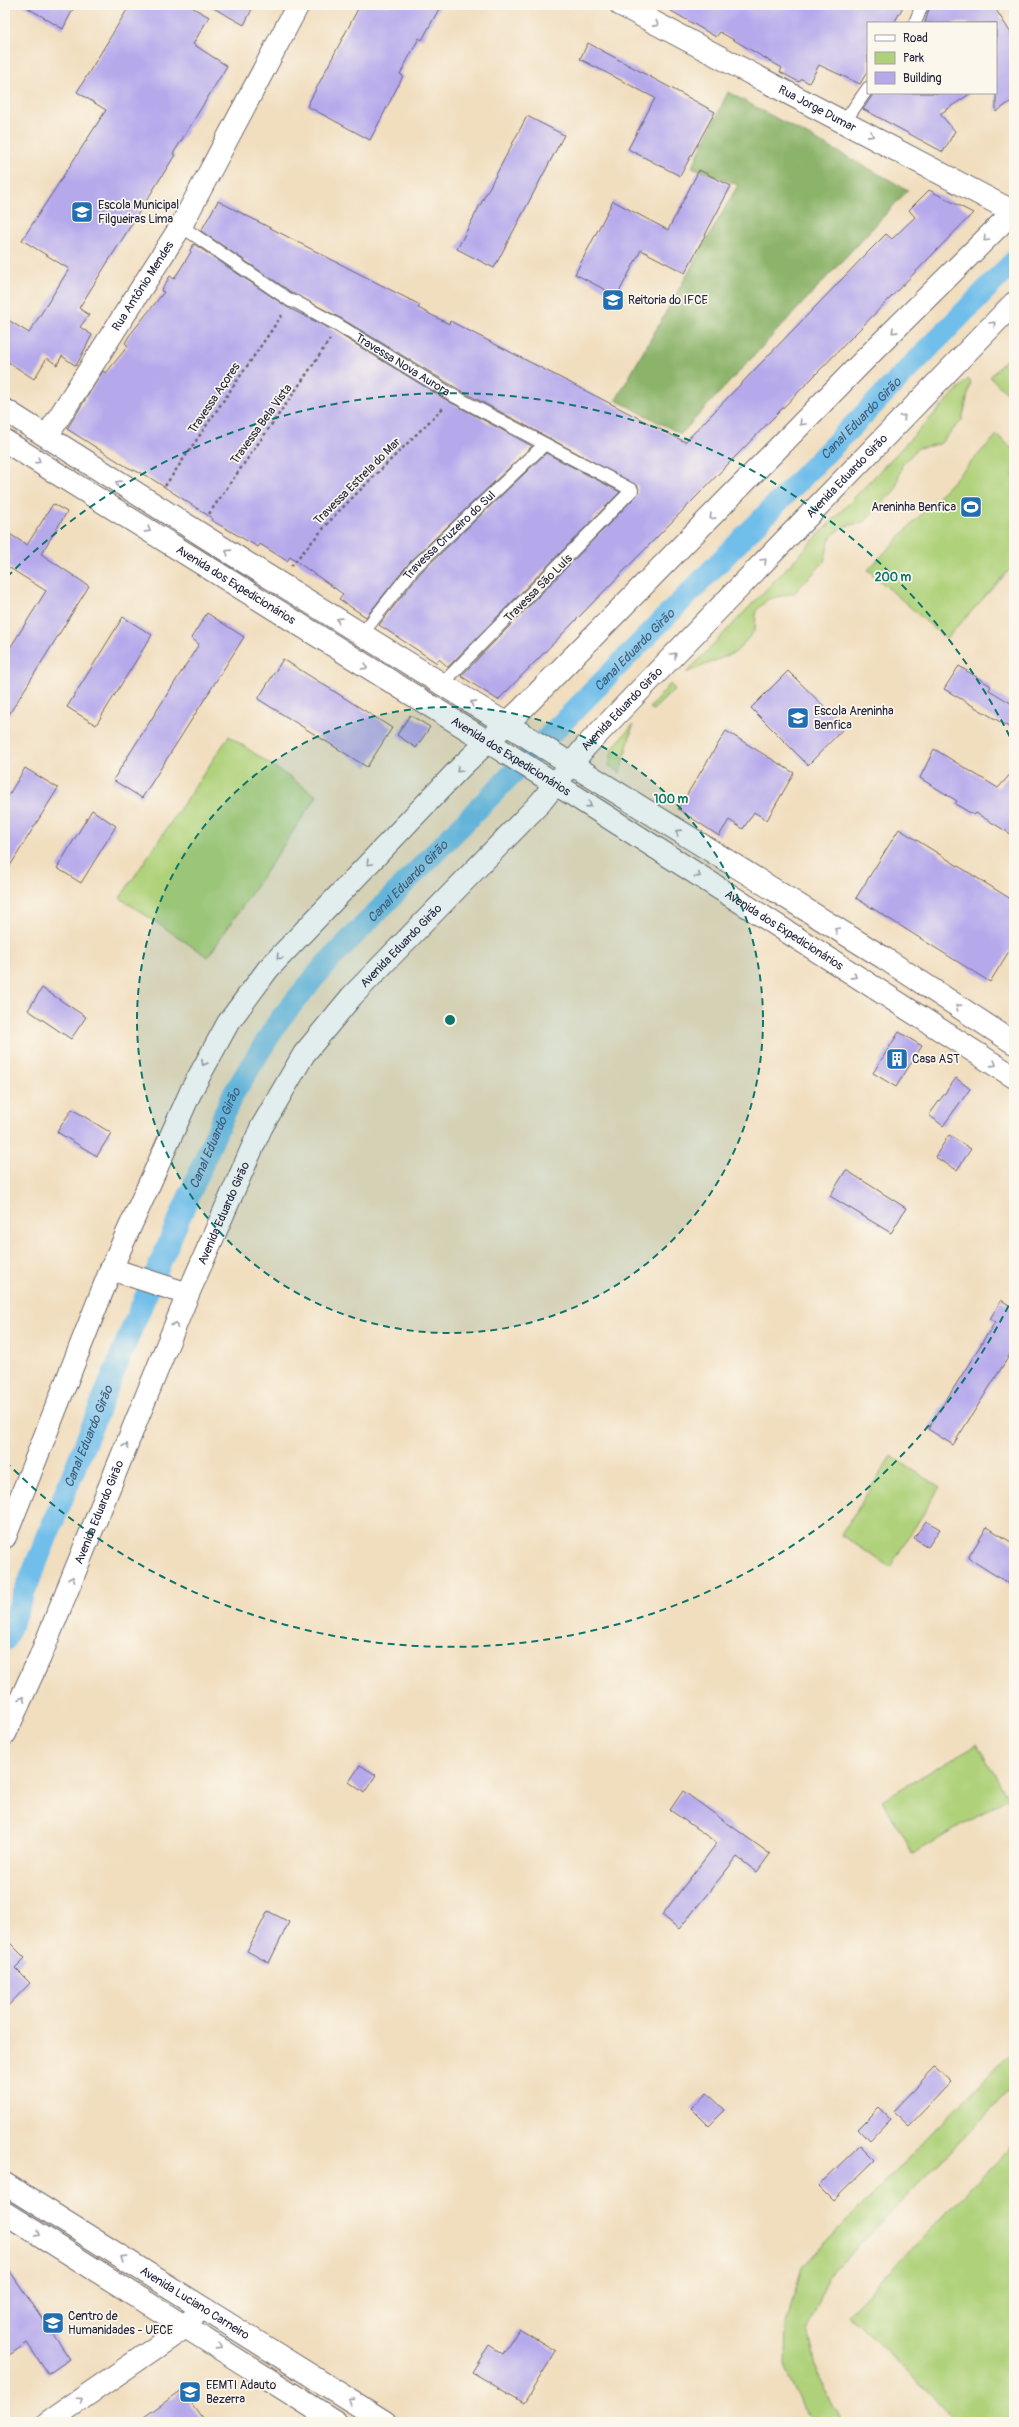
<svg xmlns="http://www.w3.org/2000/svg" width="1019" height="2427" viewBox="0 0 1019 2427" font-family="Pangolin,sans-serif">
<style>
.green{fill:#afd179;stroke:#687a5a}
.forest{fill:#8bb369;stroke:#566a52}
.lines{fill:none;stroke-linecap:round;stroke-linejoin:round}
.canal{stroke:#6fbeea;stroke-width:22}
.building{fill:#b5a9ec}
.service-casing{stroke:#6a6469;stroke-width:14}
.minor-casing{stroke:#6a6469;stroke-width:24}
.primary-casing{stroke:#6a6469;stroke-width:24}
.path{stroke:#6a6469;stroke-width:2.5;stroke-dasharray:3 3;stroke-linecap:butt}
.service{stroke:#fff;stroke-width:12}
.minor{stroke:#fff;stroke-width:22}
.primary{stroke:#fff;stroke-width:22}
.oneway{stroke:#9c9ca7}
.ring{fill:none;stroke:#0f766e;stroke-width:2;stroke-dasharray:7 5}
.labels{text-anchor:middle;stroke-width:3.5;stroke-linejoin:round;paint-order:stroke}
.street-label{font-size:12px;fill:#22223b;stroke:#fbf7ec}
.poi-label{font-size:12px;fill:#22223b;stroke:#fbf7ec;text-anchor:start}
.water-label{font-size:13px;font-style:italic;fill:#3d5978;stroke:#fbf7ec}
.centre{fill:#0f766e;stroke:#fbf7ec;stroke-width:2}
.ring-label{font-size:12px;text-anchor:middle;font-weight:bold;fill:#0f766e;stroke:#fbf7ec;stroke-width:3.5;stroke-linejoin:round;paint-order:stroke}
</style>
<rect width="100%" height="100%" fill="#fbf7ec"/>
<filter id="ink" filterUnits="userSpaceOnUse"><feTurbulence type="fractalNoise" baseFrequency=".025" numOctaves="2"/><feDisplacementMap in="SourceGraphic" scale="8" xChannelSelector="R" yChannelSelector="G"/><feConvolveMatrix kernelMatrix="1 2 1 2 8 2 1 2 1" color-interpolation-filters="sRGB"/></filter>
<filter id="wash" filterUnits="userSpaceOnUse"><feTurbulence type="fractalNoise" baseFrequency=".012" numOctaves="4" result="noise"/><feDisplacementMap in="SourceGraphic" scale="16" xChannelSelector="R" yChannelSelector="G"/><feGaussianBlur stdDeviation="0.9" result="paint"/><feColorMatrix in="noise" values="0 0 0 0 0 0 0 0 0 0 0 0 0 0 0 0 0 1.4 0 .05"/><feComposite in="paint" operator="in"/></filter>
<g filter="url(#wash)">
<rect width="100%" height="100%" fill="#f1debf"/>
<path class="green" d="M1014,351v47l-1,1 -23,-22z
M968,379l3,3 -9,38 -22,24 -22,4 -16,17 -7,25 -31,32 -22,5 -12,11 -6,24 -30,31 -26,6 -12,12 -1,19 -19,22 -50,21z
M997,435l17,15v115l-68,74 -78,-69z
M670,684l5,5 -22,21 -3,-2z
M633,725l-13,48 -11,-7 4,-19z
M229,736l88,60 -109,161 -88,-59z
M891,1456l49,31 -50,80 -49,-32z
M977,1744l31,54 -95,56 -31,-54z
M1014,2049v37l-186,191 -20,53 11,49 23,43h-29l-9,-12 -19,-41 1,-45 16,-57z
M1014,2144v278h-56l-110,-108z"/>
<path class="forest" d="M728,92l180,98 -227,244 -65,-34 122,-215 -46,-18z"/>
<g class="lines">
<path class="canal" id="s1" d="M5,1640l127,-312 100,-232 48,-77 45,-54 689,-704"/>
</g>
<g id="blocks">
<path class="building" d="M23,5h52l-12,24z
M130,5h58l21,12 -16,27 34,22 -54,88 2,1 -96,153 10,7 -9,12 12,8 -16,31 -14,-10 -5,9 -10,-7 -13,21 -29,-19v-42l24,15 40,-64 -47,-29 84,-130 -29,-18z
M208,5h46l-10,20z
M360,5h81l-19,35 -3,-2 -19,36 3,2 -33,64 -63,-34z
M661,5h243l-10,18h-26v47l-8,14 -41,-19 -10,18 -7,-4 -3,3 -19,-10 2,-4 -62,-36 -4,5z
M930,5h63l21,33v61l-18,13v-89h-71z
M588,43l127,69 -35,64 -52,-27 27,-51 -75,-39z
M874,93h97l-31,21 15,17 -12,21 -80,-43z
M527,116l37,19 -70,133 -37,-19z
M699,170l32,16 -46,87 -44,-23 -24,46 -42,-22 38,-73 55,29z
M929,190l44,23 -475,487 -37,-24 176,-181 1,-9 -180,-97 -116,-70 -48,-25 -93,-63 17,-30 202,104 -2,3 31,16 1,-3 235,121 185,-192 16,-16 6,5 23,-22 -6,-7z
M194,244l93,63 47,24 116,71 82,44 -123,117 -43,54 -27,-18 4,-5 -53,-37 -3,4 -27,-17 -2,3 -47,-27 1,-2 -63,-41 -22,-10 -60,-38 36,-58 3,2 22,-27 -3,-3 4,-7 35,-44 -3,-1 9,-15 4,3 17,-27 -1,-2z
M546,453l74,39 -172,175 -9,-8 -2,4 -58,-38 41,-52z
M53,504l14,8 -26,42 48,32 -84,135v-65l41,-65 -41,-26v-34l22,14z
M207,613l37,24 -102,161 -29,-18 86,-136 -8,-6z
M123,617l29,18 -56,90 -29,-18z
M283,659l109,69 -25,39 -109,-68z
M959,666l32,20 -2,4 25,15v25l-70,-41z
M788,671l57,56 -37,38 -57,-57z
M410,715l20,12 -14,21 -19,-13z
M726,731l68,42 -27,47 -13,-8 -11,17 -14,-9 -10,16 -41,-27z
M934,749l64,39 16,-18v66l-38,-23 -2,2 -19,-11 2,-3 -37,-23z
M25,768l33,20 -53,86v-73z
M92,810l24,16 -35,57 -24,-15z
M899,829l115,72v42l-24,39 -134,-84z
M42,988l44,29 -15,22 -43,-29z
M899,1032l23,14 -26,41 -23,-14z
M956,1078l14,11 -27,37 -14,-11z
M72,1109l39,24 -14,23 -40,-24z
M949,1135l22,14 -14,21 -22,-13z
M846,1170l60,38 -15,25 -61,-37z
M1001,1300l13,8v40l-61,97 -25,-16 67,-107 -5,-3z
M926,1521l14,8 -12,18 -14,-9z
M987,1527l27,17v43l-46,-29z
M360,1765l16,10 -12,18 -15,-11z
M683,1791l87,63 -13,18 -20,-15 -58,72 -17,-14 55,-72 -47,-33z
M268,1911l21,11 -20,41 -22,-12z
M5,1938l20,20 -10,10 15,15 -25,26z
M935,2067l16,15 -42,44 -16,-15z
M707,2093l18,17 -16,16 -18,-18z
M879,2108l11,11 -21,22 -11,-12z
M860,2145l15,15 -42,41 -15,-15z
M5,2264l65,95 -22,15 -21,-31 -22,15z
M519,2329l37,22 -32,52 -52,-31 17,-27 14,9z
M182,2390l23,32h-68z"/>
</g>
</g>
<g filter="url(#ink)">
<use href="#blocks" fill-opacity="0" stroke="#6a6469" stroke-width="1"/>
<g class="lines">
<g class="service-casing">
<g id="service">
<path d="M915,23l7,-18"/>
<path d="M845,121l23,-33"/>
<path id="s2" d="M181,226l110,75 5,1 42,23 116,71 178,94 -190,194"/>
<path id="s3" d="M362,634l52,-66 130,-123"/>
</g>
</g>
<g class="minor-casing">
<g id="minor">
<path id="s4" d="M47,436l134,-210 117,-221"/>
<path d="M48,2422l139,-96 13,-19"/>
</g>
</g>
<g class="primary-casing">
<g id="primary">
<path id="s5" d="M621,5l393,207"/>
<path d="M5,410l232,147 647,401 130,85"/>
<path id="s6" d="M5,441l573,357 436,279"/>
<path d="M111,1269l77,25"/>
<path d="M5,1537l106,-268 81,-180 36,-66 40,-54 194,-203 60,-57 353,-360 139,-138"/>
<path id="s7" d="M5,1734l35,-77 148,-363 73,-166 43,-74 48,-58 188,-193 46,-57 428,-443"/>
<path id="s8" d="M5,2184l380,238"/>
<path d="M5,2213l331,209"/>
</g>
</g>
<path class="path" d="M165,486l117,-171
M209,514c40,-59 82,-115 121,-175
M291,566l45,-52 107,-106"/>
<use href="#service" class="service"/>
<use href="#minor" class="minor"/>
<use href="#primary" class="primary"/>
</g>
<defs><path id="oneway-chevron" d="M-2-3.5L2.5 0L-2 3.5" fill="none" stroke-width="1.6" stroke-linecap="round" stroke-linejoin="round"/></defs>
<g class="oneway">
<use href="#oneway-chevron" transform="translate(656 24) rotate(29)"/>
<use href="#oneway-chevron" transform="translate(871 135) rotate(28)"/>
<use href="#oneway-chevron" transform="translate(986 239) rotate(135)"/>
<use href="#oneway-chevron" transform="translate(993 324) rotate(-46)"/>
<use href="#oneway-chevron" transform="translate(894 331) rotate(136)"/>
<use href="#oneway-chevron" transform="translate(903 417) rotate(-46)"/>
<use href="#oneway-chevron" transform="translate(802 423) rotate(133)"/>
<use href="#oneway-chevron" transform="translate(38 461) rotate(32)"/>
<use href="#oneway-chevron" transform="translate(118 483) rotate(-148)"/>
<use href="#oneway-chevron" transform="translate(712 517) rotate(135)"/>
<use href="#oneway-chevron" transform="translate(148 530) rotate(32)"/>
<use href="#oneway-chevron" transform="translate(228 552) rotate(-148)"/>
<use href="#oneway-chevron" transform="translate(764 561) rotate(-46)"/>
<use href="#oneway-chevron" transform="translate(339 620) rotate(-149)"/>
<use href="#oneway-chevron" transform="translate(674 655) rotate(-46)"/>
<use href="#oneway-chevron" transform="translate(365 667) rotate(32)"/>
<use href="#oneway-chevron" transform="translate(473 703) rotate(-147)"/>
<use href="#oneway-chevron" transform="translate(459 770) rotate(134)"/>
<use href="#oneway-chevron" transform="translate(589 805) rotate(33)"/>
<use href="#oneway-chevron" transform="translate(678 832) rotate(-148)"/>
<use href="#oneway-chevron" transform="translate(369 863) rotate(134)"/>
<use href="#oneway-chevron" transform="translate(698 875) rotate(33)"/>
<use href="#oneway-chevron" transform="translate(837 930) rotate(-149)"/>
<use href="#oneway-chevron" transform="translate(279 957) rotate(134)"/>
<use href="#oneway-chevron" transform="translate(854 976) rotate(33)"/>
<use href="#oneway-chevron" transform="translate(958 1007) rotate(-147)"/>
<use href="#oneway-chevron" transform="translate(204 1063) rotate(120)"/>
<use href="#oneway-chevron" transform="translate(994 1064) rotate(32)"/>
<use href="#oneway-chevron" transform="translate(175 1325) rotate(-68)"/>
<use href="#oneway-chevron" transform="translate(126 1446) rotate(-68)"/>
<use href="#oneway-chevron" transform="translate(72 1579) rotate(-68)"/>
<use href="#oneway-chevron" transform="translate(22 1699) rotate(-67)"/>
<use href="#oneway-chevron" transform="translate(38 2234) rotate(32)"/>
<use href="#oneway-chevron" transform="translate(123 2258) rotate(-148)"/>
<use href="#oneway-chevron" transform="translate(219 2347) rotate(32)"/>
<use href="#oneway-chevron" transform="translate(80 2400) rotate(-35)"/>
<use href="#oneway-chevron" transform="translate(351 2401) rotate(-148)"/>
</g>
</g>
<circle cx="450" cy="1020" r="313" fill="#0f766e" fill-opacity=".12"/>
<g class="ring">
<circle cx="450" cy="1020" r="313"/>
<path d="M1014 1295A627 627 0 0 1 7 1463M7 577A627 627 0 0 1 1014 745"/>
</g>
<defs>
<g id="school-square" transform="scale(1.15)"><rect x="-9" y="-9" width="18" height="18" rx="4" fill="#1f6fb2" stroke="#fbf7ec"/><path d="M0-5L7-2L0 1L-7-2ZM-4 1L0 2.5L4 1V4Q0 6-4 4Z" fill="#fff"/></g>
<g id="university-square" transform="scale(1.15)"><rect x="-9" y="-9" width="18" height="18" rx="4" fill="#1f6fb2" stroke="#fbf7ec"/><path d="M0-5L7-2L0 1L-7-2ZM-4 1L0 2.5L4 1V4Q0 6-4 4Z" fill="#fff"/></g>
<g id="stadium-square" transform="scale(1.15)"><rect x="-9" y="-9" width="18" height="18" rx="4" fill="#1f6fb2" stroke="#fbf7ec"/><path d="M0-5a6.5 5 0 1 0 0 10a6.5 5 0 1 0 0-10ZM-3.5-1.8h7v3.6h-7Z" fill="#fff"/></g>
<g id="building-square" transform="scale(1.15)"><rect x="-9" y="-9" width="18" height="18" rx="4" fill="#1f6fb2" stroke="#fbf7ec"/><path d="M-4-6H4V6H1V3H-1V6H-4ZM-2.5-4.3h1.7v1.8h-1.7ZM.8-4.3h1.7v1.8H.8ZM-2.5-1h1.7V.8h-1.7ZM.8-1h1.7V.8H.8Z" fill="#fff"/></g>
</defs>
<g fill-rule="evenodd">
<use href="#school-square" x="82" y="212"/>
<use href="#university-square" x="613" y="300"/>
<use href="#stadium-square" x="971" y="507"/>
<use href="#school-square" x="798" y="718"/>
<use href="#building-square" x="897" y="1059"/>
<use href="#university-square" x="53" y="2323"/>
<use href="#school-square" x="190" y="2392"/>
</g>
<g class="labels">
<g class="street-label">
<text dy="4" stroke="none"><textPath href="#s5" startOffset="222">Rua Jorge Dumar</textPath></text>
<text dy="4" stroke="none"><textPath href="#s4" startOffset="178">Rua Antônio Mendes</textPath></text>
<text dy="4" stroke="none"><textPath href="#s2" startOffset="262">Travessa Nova Aurora</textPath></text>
<text transform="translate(214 398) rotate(-56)" y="4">Travessa Açores</text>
<text transform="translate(261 424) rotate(-54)" y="4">Travessa Bela Vista</text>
<text dy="4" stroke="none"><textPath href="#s7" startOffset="1537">Avenida Eduardo Girão</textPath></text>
<text transform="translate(357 481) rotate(-45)" y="4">Travessa Estrela do Mar</text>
<text dy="4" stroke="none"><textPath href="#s3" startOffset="132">Travessa Cruzeiro do Sul</textPath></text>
<text dy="4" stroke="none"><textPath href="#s6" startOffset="272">Avenida dos Expedicionários</textPath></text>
<text transform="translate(538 588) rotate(-45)" y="4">Travessa São Luís</text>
<text dy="4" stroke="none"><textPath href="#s7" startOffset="1213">Avenida Eduardo Girão</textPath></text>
<text dy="4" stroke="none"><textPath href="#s6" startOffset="596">Avenida dos Expedicionários</textPath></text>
<text dy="4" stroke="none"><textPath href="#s6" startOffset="920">Avenida dos Expedicionários</textPath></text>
<text dy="4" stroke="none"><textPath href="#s7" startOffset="889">Avenida Eduardo Girão</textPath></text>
<text dy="4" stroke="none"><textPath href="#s7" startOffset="565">Avenida Eduardo Girão</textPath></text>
<text dy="4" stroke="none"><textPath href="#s7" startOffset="241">Avenida Eduardo Girão</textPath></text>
<text dy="4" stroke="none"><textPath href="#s8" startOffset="224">Avenida Luciano Carneiro</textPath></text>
</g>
<g class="poi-label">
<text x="98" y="209">Escola Municipal<tspan x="98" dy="14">Filgueiras Lima</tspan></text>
<text x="628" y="304">Reitoria do IFCE</text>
<text x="956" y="511" text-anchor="end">Areninha Benfica</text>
<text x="814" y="715">Escola Areninha<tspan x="814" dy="14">Benfica</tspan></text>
<text x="912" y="1063">Casa AST</text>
<text x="68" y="2320">Centro de<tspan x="68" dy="14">Humanidades - UECE</tspan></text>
<text x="206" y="2389">EEMTI Adauto<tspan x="206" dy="14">Bezerra</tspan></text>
</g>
<g class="water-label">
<text dy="5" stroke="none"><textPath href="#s1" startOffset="1516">Canal Eduardo Girão</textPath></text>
<text dy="5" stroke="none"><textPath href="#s1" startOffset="1192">Canal Eduardo Girão</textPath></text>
<text dy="5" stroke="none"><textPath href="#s1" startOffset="868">Canal Eduardo Girão</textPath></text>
<text dy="5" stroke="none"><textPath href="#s1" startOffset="544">Canal Eduardo Girão</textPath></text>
<text dy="5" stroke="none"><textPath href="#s1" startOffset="220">Canal Eduardo Girão</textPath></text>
</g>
</g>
<circle cx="450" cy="1020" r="6" class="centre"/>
<g class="ring-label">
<text x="893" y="581">200 m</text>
<text x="671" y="803">100 m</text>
</g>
<rect width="1019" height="2427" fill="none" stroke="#fbf7ec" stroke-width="20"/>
<rect x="867" y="22" width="130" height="72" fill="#fbf7ec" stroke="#a4a2a5"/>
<rect x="875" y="35" width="20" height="6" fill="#ffffff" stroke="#a4a2a5"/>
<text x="903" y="42" font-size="12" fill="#22223b">Road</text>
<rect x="875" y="52" width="20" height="12" fill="#afd179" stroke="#a4a2a5"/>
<text x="903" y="62" font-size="12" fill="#22223b">Park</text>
<rect x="875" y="72" width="20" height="12" fill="#b5a9ec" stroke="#a4a2a5"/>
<text x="903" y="82" font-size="12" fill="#22223b">Building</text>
</svg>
